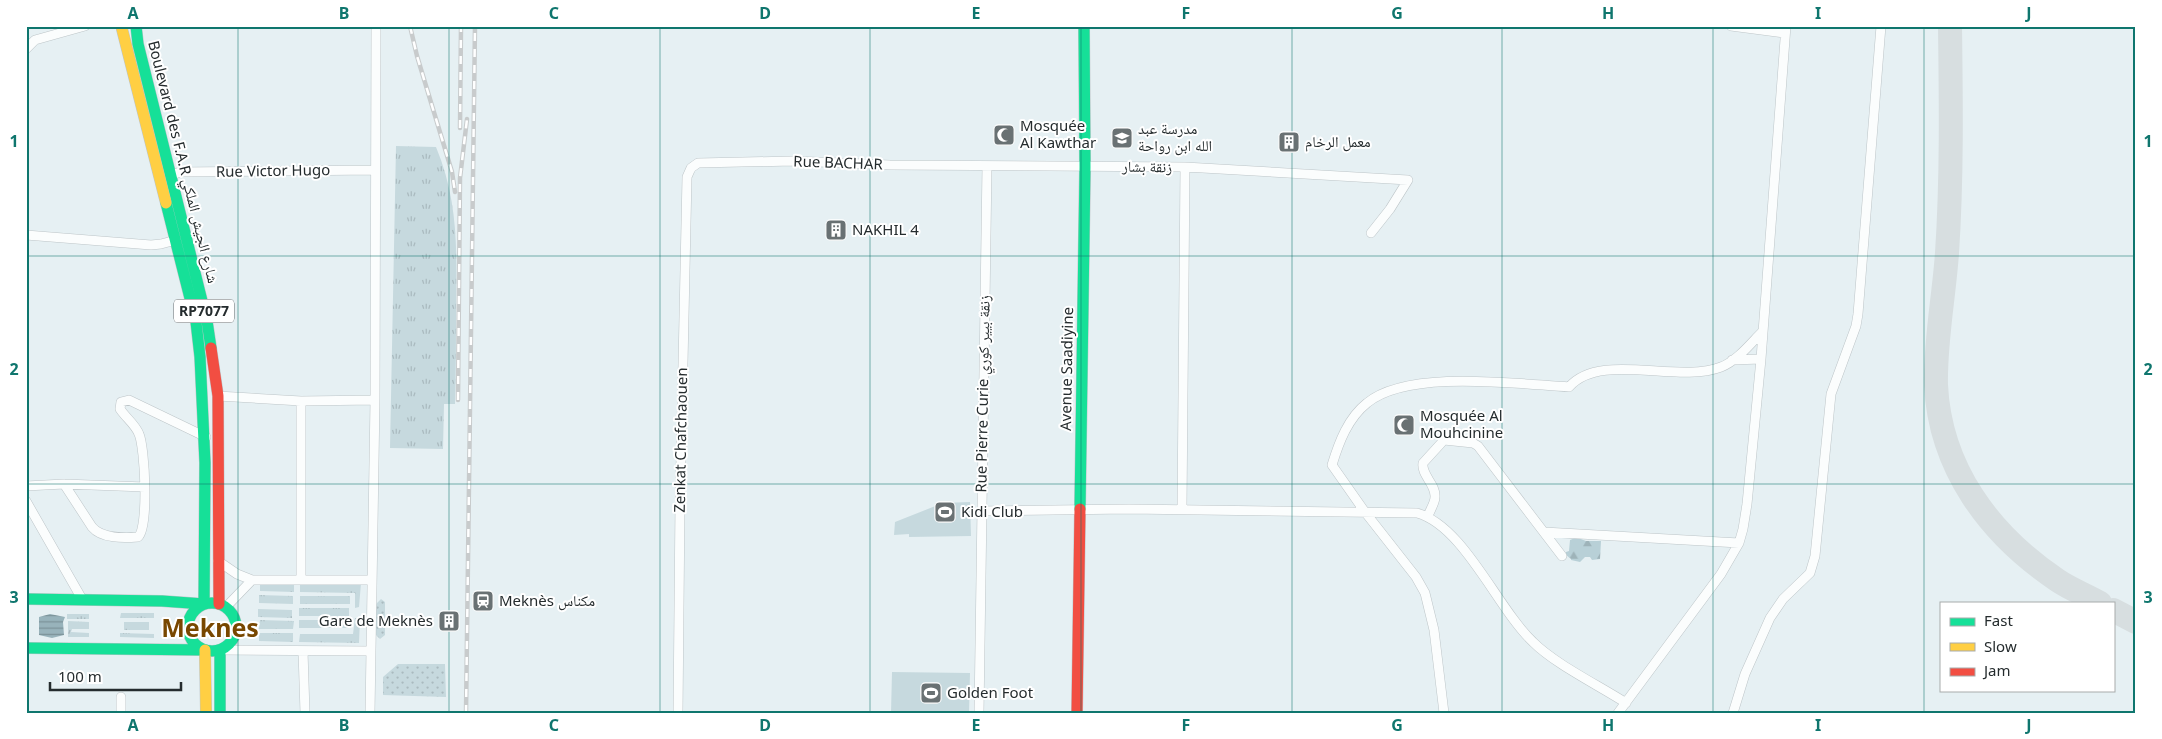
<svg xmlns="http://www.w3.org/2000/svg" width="2162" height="739" viewBox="0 0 2162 739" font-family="'Noto Sans','Noto Naskh Arabic',sans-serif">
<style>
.grass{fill:url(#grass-tufts)}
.forest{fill:url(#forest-firs)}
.garden{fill:url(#garden-dots)}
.pitch{fill:#c6d9de}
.water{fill:url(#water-rules)}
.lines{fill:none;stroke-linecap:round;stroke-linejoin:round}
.taxiway{stroke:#d7dee0;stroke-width:24}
.street-casing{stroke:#bdc5c8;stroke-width:10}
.fast-casing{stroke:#bdc5c8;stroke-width:12}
.slow-casing{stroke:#bdc5c8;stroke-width:12}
.jam-casing{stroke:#bdc5c8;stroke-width:12}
.street{stroke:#fbfdfd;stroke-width:9}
.fast{stroke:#16e098;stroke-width:11}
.slow{stroke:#ffcf43;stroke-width:11}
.jam{stroke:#f24e42;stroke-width:11}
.rail-casing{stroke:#c8cbcc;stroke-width:4.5}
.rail{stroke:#fff;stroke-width:2.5;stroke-dasharray:8;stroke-linecap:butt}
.grid{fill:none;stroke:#0f766e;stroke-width:1;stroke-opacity:0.55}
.labels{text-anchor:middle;stroke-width:4;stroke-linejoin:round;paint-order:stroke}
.shield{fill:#fff;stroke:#666b6d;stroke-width:1}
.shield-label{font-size:14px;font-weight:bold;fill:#252c2e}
.poi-label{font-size:15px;fill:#252c2e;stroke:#fff;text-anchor:start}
.street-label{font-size:15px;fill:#252c2e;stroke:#fff}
.town-label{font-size:25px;font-weight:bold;fill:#784700;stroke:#fff}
.neatline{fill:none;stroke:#0f766e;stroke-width:2}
.grid-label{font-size:16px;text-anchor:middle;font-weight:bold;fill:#0f766e}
</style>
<defs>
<pattern id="grass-tufts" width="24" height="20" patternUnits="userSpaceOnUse" patternTransform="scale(1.25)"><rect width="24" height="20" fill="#c6d9de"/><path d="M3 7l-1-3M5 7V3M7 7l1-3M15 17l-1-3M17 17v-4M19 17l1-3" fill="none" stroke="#aababf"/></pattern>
<pattern id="forest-firs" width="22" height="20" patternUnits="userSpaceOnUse" patternTransform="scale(1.25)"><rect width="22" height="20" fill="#b8d0d7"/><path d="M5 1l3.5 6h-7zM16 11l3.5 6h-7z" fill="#9eb3b9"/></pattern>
<pattern id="garden-dots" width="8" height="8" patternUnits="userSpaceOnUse" patternTransform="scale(1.25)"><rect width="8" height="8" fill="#c6d9de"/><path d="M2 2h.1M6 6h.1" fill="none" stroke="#aababf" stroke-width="1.8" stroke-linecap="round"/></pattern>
<pattern id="water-rules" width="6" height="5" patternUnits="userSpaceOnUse" patternTransform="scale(1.25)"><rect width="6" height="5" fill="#98b3bb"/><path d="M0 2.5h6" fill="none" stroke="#7c9298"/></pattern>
</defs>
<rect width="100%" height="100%" fill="#e6f0f3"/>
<path class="grass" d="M396,146l40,1c22,53 21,101 20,158 0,33 0,66 -1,99h-11l-1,45 -53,-1z
M300,583h61l-2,24 -4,1v-15l-55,-1z
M260,584h34v8l-34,-1z
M259,595l34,1v8l-34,-1z
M300,596h50v8h-50z
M299,608h50v8h-50z
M258,609l34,1v8l-34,-1z
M121,613h33v5h-34z
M67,614h22v5h-22z
M355,618h5l-1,25 -60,-1 1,-8h53z
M260,620l34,1 -1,8h-34z
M299,620h50v8h-50z
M68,621l21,1v7h-17l-1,3 18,1v4h-21z
M124,622h25v8h-25z
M120,633l34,1v4l-34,-1z
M259,633h34v9l-34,-1z"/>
<path class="forest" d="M1573,536l13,5h15l-1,18 -8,1 -2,-3h-5l-5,5 -9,-2v-1l-5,-4v-3l3,-1 1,-11 5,-2z"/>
<path class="garden" d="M381,599l4,3v33l-5,4 -4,-4v-31z
M398,664h47l1,33 -63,-2v-18z"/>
<path class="pitch" d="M970,502l1,34 -62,1v-3l-15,1 1,-13 48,-19z
M892,672l78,1 -1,40h-78z"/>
<path class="water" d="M50,614l15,3 -2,5 1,13 -12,3 -13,-3v-18z"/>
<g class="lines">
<path class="taxiway" d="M1950,26c1,75 2,152 -3,227 -3,44 -12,88 -11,132 4,83 53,149 121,195 13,9 29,15 43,23
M2113,610l23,12"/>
<g class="street-casing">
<path id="street" d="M1731,26l54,7
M26,49l9,-9 50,-14
M172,175l8,-3 195,-2
M26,235l125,10 10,-1 15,-4
M1732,360l29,-1
M218,396l83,5 74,-1
M301,401v179
M64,484l28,43c10,12 32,11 46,10 11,-9 7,-89 1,-103 -4,-10 -13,-16 -19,-25l1,-7 8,-2 77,37
M26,486l38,-2 81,3
M26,501l56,98
M1182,509l3,-342
M981,511l148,-2 288,4c47,13 80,95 116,129 22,22 65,43 93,61
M1428,516c2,-6 7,-13 7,-19 1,-13 -14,-22 -12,-34l21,-23 29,3 5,3 84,110
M1544,532l195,11
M218,561l19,13 15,6
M226,607l26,-27h119
M220,650l151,1
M303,651l2,62
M121,713v-16
M370,713l5,-313 1,-374
M678,713l2,-210 7,-326 4,-9 7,-5 95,-2 97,4 295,2 223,13 -18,29 -19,24
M979,713l8,-547
M1444,713l-10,-83 -9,-37 -9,-16 -51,-65 -33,-47c7,-23 16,-47 35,-62 41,-34 150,-19 202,-16 31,-36 108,-3 152,-20 16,-6 30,-24 41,-35
M1618,713l103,-139 18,-31 4,-14 4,-25 14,-145 25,-333
M1733,713l12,-39 25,-56 13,-19 27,-26 5,-17 16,-162 25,-68 2,-12 23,-288"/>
</g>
<g class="fast-casing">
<path id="fast" d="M136,26l2,18 69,277 4,27
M166,203l30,119 4,35 5,106 -1,141
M1080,509l5,-342 -1,-141
M26,599l136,2 42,3
M188 627a24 24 0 1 1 48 0a24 24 0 1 1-48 0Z
M26,648l179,2
M220,650v63"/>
</g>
<g class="slow-casing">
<path id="slow" d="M122,29l44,174
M205,650l1,63"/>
</g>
<g class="jam-casing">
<path id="jam" d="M211,348l7,48 1,208
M1077,713l3,-204"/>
</g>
<use href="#street" class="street"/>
<use href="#fast" class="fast"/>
<use href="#slow" class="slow"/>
<use href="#jam" class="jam"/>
<g class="rail-casing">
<path id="rail" d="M410,26l7,30 35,116 3,20
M460,128l1,-102
M458,400l2,-222 7,-59
M466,713l9,-687"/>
</g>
<use href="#rail" class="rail"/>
</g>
<path class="grid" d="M238,26v687M449,26v687M660,26v687M870,26v687M1081,26v687M1292,26v687M1502,26v687M1713,26v687M1924,26v687M26,256h2110M26,484h2110"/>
<defs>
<g id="mosque-square" transform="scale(1.125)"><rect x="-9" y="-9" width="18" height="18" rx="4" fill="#697173" stroke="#fff"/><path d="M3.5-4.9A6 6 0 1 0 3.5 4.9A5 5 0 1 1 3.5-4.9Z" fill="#fff"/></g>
<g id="school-square" transform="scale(1.125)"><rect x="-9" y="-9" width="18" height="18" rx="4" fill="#697173" stroke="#fff"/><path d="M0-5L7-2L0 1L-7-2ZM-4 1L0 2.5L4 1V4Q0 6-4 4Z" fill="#fff"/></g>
<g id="building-square" transform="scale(1.125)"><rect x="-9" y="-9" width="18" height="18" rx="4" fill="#697173" stroke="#fff"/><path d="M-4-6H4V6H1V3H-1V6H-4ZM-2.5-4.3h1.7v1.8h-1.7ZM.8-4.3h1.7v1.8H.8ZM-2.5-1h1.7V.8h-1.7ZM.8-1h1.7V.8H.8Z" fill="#fff"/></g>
<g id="stadium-square" transform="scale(1.125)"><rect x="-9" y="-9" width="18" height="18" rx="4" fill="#697173" stroke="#fff"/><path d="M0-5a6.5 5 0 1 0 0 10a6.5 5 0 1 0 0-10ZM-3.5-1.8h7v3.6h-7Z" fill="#fff"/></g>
<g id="station-square" transform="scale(1.125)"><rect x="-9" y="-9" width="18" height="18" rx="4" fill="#697173" stroke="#fff"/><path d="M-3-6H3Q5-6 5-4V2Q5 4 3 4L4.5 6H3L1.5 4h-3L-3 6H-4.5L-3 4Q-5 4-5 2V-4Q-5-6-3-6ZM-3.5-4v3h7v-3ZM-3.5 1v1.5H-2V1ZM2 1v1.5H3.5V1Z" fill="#fff"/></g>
</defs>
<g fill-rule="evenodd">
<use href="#mosque-square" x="1004" y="135"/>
<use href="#school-square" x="1122" y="138"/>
<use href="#building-square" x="1289" y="142"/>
<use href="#building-square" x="836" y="230"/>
<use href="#mosque-square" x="1404" y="425"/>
<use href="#stadium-square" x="945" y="512"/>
<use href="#station-square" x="483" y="601"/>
<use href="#building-square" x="449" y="621"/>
<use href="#stadium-square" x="931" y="693"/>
</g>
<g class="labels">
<rect class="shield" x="174" y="299.5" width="60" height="23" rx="4"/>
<g class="shield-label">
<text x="204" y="316">RP7077</text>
</g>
<g class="poi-label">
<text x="1020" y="131">Mosquée<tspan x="1020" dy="17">Al Kawthar</tspan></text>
<text x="1138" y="134">مدرسة عبد<tspan x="1138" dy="17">الله ابن رواحة</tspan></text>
<text x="1305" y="147">معمل الرخام</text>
<text x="852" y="235">NAKHIL 4</text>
<text x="1420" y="421">Mosquée Al<tspan x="1420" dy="17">Mouhcinine</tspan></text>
<text x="961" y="517">Kidi Club</text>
<text x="499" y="606">Meknès مكناس</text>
<text x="433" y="626" text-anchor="end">Gare de Meknès</text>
<text x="947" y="698">Golden Foot</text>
</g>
<g class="street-label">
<text transform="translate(183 162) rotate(76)" y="5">Boulevard des F.A.R شارع الجيش الملكي</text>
<text transform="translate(838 163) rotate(2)" y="5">Rue BACHAR</text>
<text transform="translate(1147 167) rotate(1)" y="5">زنقة بشار</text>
<text transform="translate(273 171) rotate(-1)" y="5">Rue Victor Hugo</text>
<text transform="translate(1067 369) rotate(-89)" y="5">Avenue Saadiyine</text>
<text transform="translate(983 394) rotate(-89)" y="5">Rue Pierre Curie زنقة بيير كوري</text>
<text transform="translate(681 440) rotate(-89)" y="5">Zenkat Chafchaouen</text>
</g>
<g class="town-label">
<text x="210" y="637">Meknes</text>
</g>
</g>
<rect width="2162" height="739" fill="none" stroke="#ffffff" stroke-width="55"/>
<rect x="1940" y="602" width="175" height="90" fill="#ffffff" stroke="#a8abab"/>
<rect x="1950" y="618" width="25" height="8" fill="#16e098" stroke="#a8abab"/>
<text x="1984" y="626" font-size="15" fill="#252c2e">Fast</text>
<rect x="1950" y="643" width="25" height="8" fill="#ffcf43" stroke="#a8abab"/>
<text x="1984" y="652" font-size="15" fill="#252c2e">Slow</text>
<rect x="1950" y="668" width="25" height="8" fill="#f24e42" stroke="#a8abab"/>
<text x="1984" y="676" font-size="15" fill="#252c2e">Jam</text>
<path d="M50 682v8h131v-8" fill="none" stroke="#252c2e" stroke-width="2.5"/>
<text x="58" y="682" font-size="15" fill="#252c2e" stroke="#ffffff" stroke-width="4" paint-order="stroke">100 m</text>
<rect x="28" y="28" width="2106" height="684" class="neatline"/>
<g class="grid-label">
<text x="133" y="19">A</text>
<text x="344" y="19">B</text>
<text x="554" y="19">C</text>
<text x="765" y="19">D</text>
<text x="976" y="19">E</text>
<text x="1186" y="19">F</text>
<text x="1397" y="19">G</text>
<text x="1608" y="19">H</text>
<text x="1818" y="19">I</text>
<text x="2029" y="19">J</text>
<text x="14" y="147">1</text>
<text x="2148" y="147">1</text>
<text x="14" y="375">2</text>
<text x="2148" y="375">2</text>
<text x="14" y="603">3</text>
<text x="2148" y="603">3</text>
<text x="133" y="731">A</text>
<text x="344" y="731">B</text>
<text x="554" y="731">C</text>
<text x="765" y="731">D</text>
<text x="976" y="731">E</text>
<text x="1186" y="731">F</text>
<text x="1397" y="731">G</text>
<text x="1608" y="731">H</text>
<text x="1818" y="731">I</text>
<text x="2029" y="731">J</text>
</g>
</svg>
